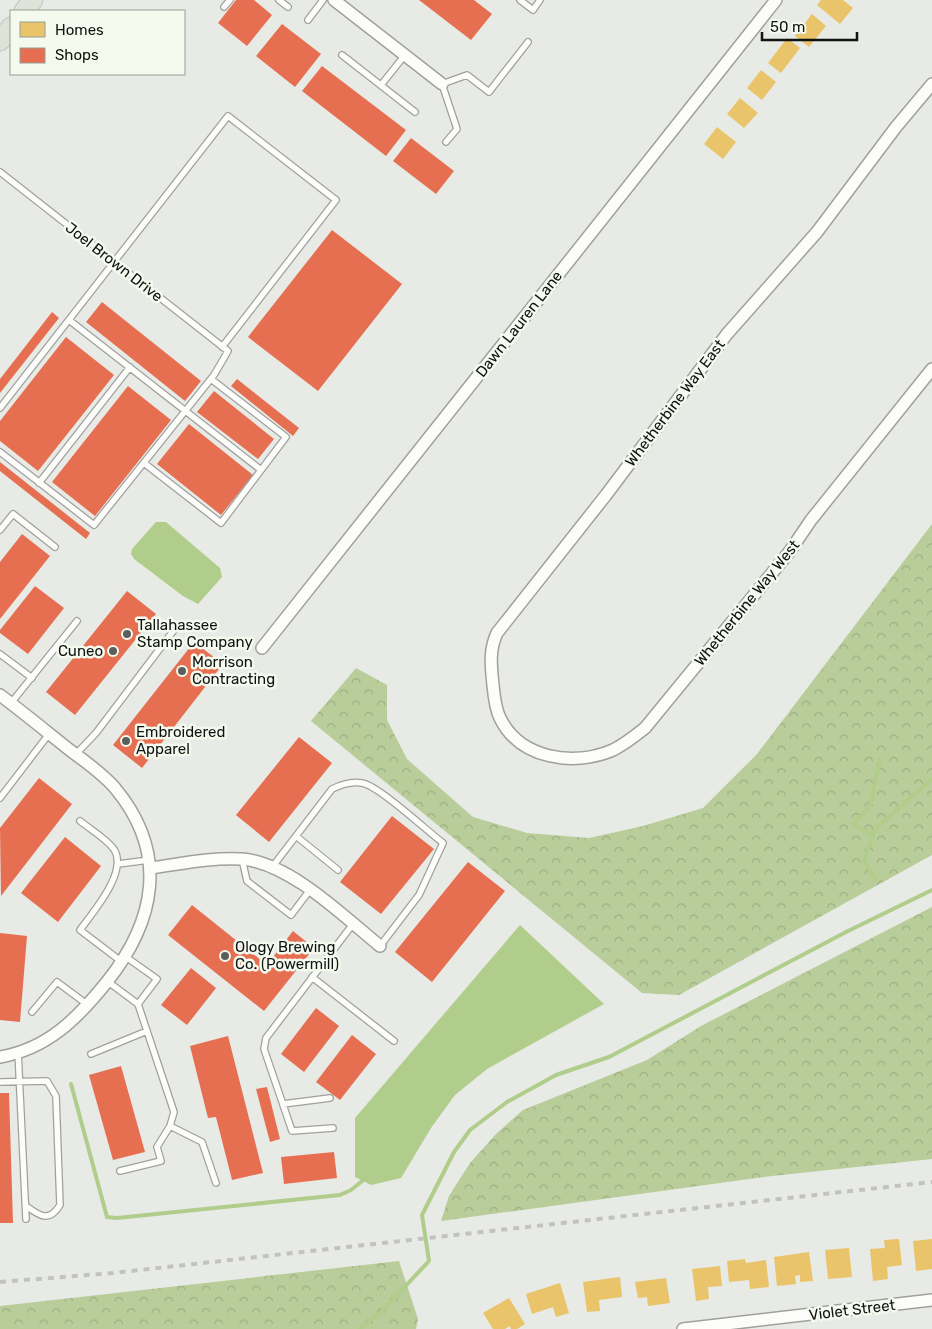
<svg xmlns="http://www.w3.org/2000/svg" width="932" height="1329" viewBox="0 0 932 1329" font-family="Rubik,sans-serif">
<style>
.forest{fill:url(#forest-crowns)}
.water{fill:#b1cd8b}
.homes{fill:#e9c46a}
.shops{fill:#e76f51}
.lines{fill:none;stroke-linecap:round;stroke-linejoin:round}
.stream{stroke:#b1cd8b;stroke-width:4}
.lane-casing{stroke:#a0a19e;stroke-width:8}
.street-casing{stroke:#a0a19e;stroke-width:14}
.primary-casing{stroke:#c3c4c1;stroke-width:21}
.lane{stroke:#fcfcfb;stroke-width:5.5}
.street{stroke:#fcfcfb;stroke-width:11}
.primary{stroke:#dee2d8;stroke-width:19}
.rail{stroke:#c2c3c1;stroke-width:4;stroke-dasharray:6 6;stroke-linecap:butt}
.poi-dot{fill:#5c5e5b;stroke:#f5faef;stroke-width:2}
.labels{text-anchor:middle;stroke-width:5;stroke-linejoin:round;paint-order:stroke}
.street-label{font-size:15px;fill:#111310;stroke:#f5faef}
.poi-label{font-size:15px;fill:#111310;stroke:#f5faef;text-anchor:start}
</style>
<defs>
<pattern id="forest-crowns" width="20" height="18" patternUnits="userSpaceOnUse" patternTransform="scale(1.25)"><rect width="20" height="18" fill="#b8cd99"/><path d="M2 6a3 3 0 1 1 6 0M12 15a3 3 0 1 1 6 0" fill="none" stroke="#9daf83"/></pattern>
</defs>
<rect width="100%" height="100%" fill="#e8eae5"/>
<path class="forest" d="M932,524v331l-253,140 -37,-2 -331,-272 45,-53 31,17v35l20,39 66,58 54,16 62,5 54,-12 60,-18 54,-54z
M932,907v252l-160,17 -331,45 8,-25 21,-33 26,-29 27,-24 124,-50 54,-34z
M399,1261l19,58 -2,10h-416v-23z"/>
<path class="water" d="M156,522h10l54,46 2,9 -24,27 -15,-8 -49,-37 -3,-5 1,-5z
M520,925l84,79 -117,65 -32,26 -24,33 -30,50 -30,7 -16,-8v-59z"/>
<path class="homes" d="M821,0h22l10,8 -13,16 -23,-19z
M812,14l14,12 -17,21 -14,-11z
M787,38l13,10 -19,25 -13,-10z
M761,70l15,12 -14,18 -15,-12z
M740,98l18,15 -14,15 -17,-14z
M717,127l19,15 -13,17 -19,-15z
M899,1239l3,26 -15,2 1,12 -15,2 -3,-32 15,-1 -1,-8z
M932,1239v30l-16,2 -3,-30z
M849,1248l3,29 -24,2 -3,-29z
M809,1252l4,29 -13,1v-7l-5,1 1,8 -19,2 -3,-29z
M745,1259l1,4 20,-3 3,27 -19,2 -1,-9 -20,2 -2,-21z
M720,1266l2,20 -14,1 1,12 -13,2 -4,-32z
M620,1277l2,20 -23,3 1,11 -13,1 -4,-30z
M666,1278l4,25 -22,3 -1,-9 -9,1 -3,-16z
M560,1283l9,30 -13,4 -3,-10 -21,7 -6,-20z
M509,1298l16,26 -8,5h-6l-1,-3 -5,3h-12l-10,-16z"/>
<path class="shops" d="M236,0h18l18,15 -25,31 -29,-23z
M419,0h55l18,14 -21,26z
M282,24l39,30 -26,33 -39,-31z
M322,66l84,64 -20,26 -84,-65z
M411,138l43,33 -18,23 -43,-33z
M332,230l70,54 -84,107 -70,-54z
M102,302l99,79 -16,20 -99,-79z
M52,312l7,6 -59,75v-14z
M66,337l48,38 -76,96 -38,-30v-20z
M237,379l62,49 -6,8 -62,-50z
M128,386l43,34 -76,96 -43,-34z
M214,391l60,48 -16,20 -61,-47z
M189,424l64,51 -32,40 -64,-51z
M0,462l90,71 -4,6 -86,-68z
M22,534l28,22 -50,63v-57z
M35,586l29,22 -36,46 -28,-21v-3z
M127,591l29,23 -81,101 -29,-23z
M194,642l29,22 -81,104 -29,-23z
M299,737l33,26 -63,79 -33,-27z
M39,778l33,26 -71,92 -1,-68z
M392,816l42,33 -53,65 -41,-32z
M65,837l36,29 -43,56 -37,-29z
M468,862l37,29 -73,91 -37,-30z
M192,905l75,60 26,-34 21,17 -50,63 -96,-76z
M0,933l27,3 -7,86 -20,-2z
M191,968l25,20 -29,37 -26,-20z
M316,1008l23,18 -35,46 -23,-18z
M352,1035l24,19 -36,46 -24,-18z
M228,1036l35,137 -31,7 -16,-63 -8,1 -18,-72z
M121,1066l24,86 -32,8 -24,-85z
M267,1087l13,52 -10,3 -14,-53z
M0,1093h9l4,130h-13z
M334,1152l3,26 -53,6 -3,-27z"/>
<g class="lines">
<path class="stream" d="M873,836l-19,-12 16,-18 10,-47
M875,879l-11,-19 11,-31 57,-50
M71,1084l36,133 10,1 223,-23 11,-5 15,-12
M360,1329l24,-20 45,-48 -7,-46 32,-63 16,-22 37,-28 49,-27 53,-18 239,-126 84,-41"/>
<g class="lane-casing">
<path id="lane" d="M279,0l9,7
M520,0l13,10 7,-10
M224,7l6,-7
M308,20l15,-20
M342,55l73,57
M381,85l24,-30
M446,142l11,-13 -15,-45 25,-9 22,17 39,-50
M0,172l228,179 -14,24 -120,150 -94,-73
M69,320l192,150
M0,408l228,-292 108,84 -114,147
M144,463l77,60 65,-86 -75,-58
M39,483l91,-116
M0,530l13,-16 42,33
M0,654l32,24
M11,703l66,-82
M76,754l20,-21 78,-103
M0,798l49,-64
M80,821c10,8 25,17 33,27 17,22 -20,64 -33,82l42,32
M296,836l42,34
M242,859l5,22 44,34 19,-25
M118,864l31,-4
M273,866l59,-77c10,-5 19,-8 30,-6 17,3 64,47 81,60l-24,52 -39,51
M312,977l82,64
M107,981l31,23 19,-25 -31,-22
M32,1012l25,-30 31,23
M18,1051l8,168
M91,1054l56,-23
M0,1082l47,-1 9,15 4,109c-11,18 -20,11 -34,1
M283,1104l47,-6
M170,1126l32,16 14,41
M333,1128l-41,3 -28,-82 2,-11 87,-114
M120,1171l41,-10 -4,-14 13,-21 4,-14 -36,-108"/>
</g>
<g class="street-casing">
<path id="street" d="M334,0l108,84
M932,84l-36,43 -79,105 -90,102 -121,161 -109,138c-8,17 -6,33 -4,52 1,10 2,23 7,33 20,41 74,49 113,32 12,-6 22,-14 32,-22l145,-177 21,-31 121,-151
M262,648l514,-648
M0,695c24,18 47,37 71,56 15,11 32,23 44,37 54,65 41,133 -9,195 -29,36 -59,66 -106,74
M150,868c30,-4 62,-11 92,-9 48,4 101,57 138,87
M683,1329l249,-29"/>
</g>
<g class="primary-casing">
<path id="primary" d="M24,11l9,-11
M0,41l11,-14"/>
</g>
<use href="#lane" class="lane"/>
<use href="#street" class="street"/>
<use href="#primary" class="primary"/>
<path class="rail" d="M0,1282l113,-9 819,-91"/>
</g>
<g class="poi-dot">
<circle cx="127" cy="634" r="5"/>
<circle cx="113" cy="651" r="5"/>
<circle cx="182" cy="671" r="5"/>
<circle cx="126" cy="741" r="5"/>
<circle cx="225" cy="956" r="5"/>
</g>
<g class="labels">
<g class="street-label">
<text transform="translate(114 262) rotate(38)" y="5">Joel Brown Drive</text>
<text transform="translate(519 324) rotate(-52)" y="5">Dawn Lauren Lane</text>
<text transform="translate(675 403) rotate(-53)" y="5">Whetherbine Way East</text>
<text transform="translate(747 603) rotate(-51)" y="5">Whetherbine Way West</text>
<text transform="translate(852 1310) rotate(-7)" y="5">Violet Street</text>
</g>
<g class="poi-label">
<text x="137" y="630">Tallahassee<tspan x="137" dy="17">Stamp Company</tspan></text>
<text x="103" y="656" text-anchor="end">Cuneo</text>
<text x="192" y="667">Morrison<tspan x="192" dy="17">Contracting</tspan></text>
<text x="136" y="737">Embroidered<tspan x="136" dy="17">Apparel</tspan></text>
<text x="235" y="952">Ology Brewing<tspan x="235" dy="17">Co. (Powermill)</tspan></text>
</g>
</g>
<rect x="10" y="10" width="175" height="65" fill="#f5faef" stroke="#9a9e96"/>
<rect x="20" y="22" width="25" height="15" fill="#e9c46a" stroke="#9a9e96"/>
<text x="55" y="35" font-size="15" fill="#111310">Homes</text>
<rect x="20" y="48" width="25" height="15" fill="#e76f51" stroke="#9a9e96"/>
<text x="55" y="60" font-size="15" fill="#111310">Shops</text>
<path d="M762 32v8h95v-8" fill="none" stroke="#111310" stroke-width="2.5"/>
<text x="770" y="32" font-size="15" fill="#111310" stroke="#f5faef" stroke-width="4" paint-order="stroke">50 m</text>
</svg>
